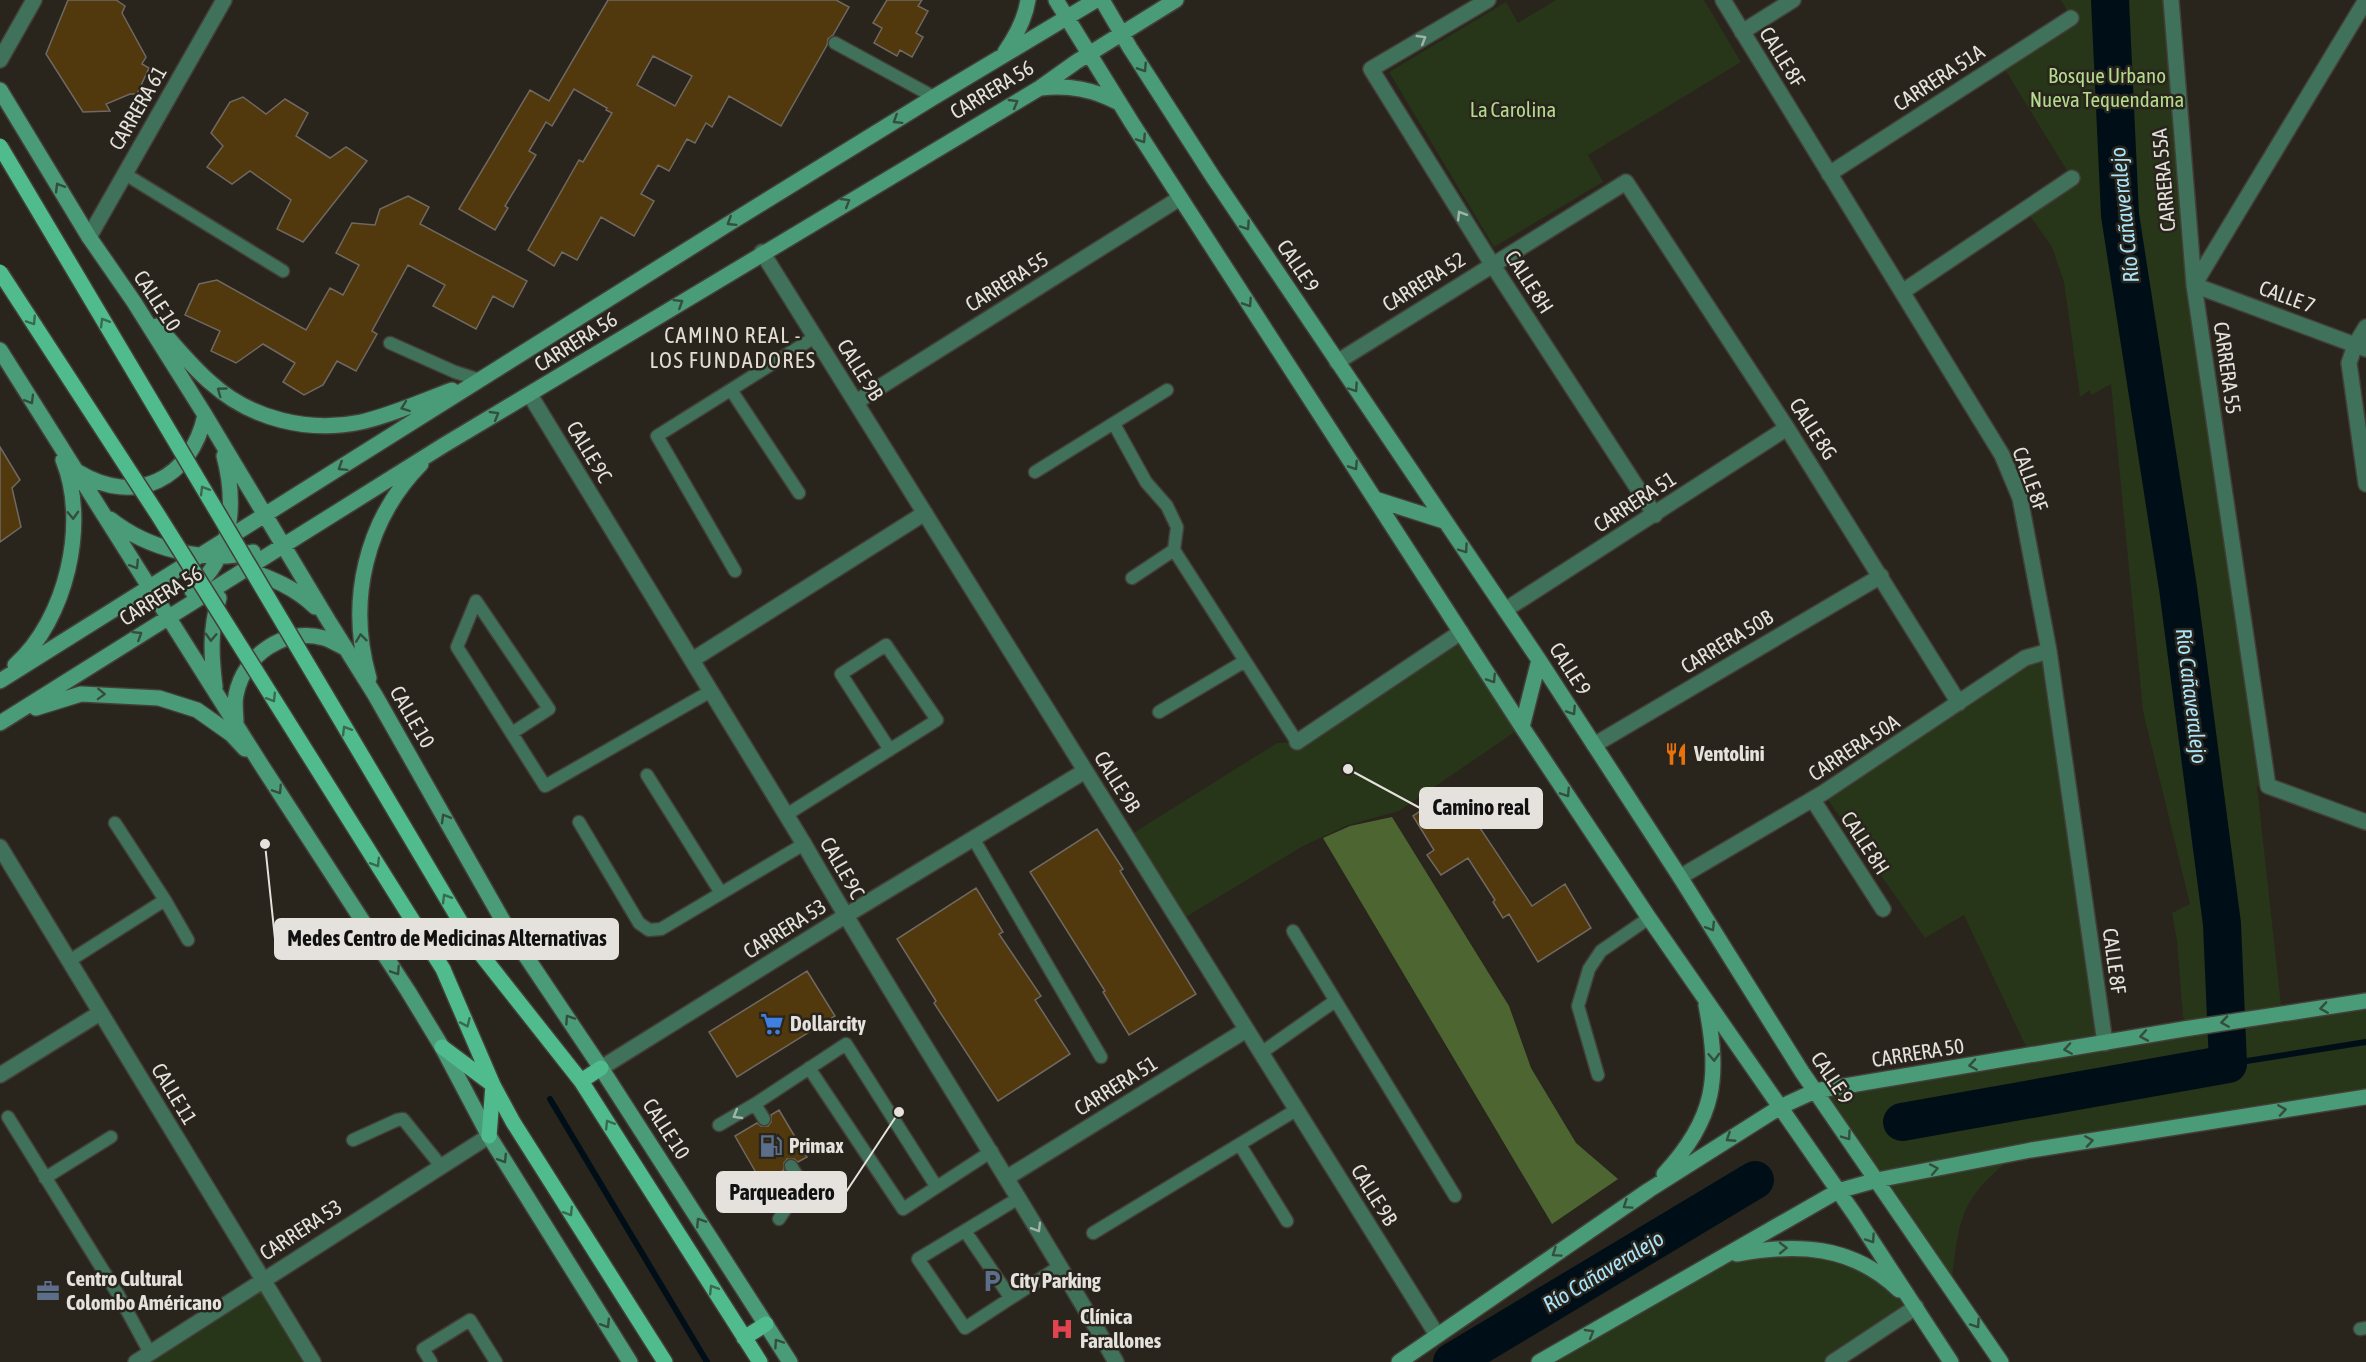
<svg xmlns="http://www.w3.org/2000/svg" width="2366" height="1362" viewBox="0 0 2366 1362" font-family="'Asap Condensed',sans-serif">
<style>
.green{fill:#273518}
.forest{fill:#4d6631}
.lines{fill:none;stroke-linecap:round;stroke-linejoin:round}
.stream{stroke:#000f17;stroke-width:6}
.river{stroke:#000f17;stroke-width:38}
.building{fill:#51380d;stroke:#6f6961;stroke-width:1.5;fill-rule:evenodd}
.lane-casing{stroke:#433f38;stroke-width:15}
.street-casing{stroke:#433f38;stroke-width:18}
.secondary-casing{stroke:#433f38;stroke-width:18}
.primary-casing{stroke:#433f38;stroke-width:18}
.lane{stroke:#40715a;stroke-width:12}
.street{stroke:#40715a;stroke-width:15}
.secondary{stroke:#4a9b77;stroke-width:15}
.primary{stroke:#50bc8e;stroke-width:15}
.primary-bridge-casing{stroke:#433f38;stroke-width:18;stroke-linecap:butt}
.primary-bridge{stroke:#50bc8e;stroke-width:15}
.oneway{stroke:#a3b5a9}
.oneway2{stroke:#354e3c}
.oneway3{stroke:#3b6950}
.labels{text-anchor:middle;stroke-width:5;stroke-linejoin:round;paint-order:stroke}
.street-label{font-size:21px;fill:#e5e2dd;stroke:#29251d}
.park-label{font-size:21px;fill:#b3db8c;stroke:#29251d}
.poi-label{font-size:21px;font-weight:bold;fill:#e5e2dd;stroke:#29251d;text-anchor:start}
.water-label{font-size:22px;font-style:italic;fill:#a9e5fb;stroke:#29251d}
.neighbourhood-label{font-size:22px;letter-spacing:1.5px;fill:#e4ddd4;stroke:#29251d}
.leader{fill:none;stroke:#e5e2dd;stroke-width:2}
.callout-dot{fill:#e5e2dd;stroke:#29251d;stroke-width:2}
.callout{fill:#e5e2dd;stroke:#e5e2dd;stroke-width:2}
.callout-label{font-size:22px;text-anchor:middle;font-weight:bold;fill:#111}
</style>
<rect width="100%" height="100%" fill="#29251d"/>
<path class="green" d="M1556,0h148l37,62 -153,93 15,27 -109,65 -105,-175 117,-70 12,21z
M2061,0h111l22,285 74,501h-11l25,228 84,-13v96l-359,65c-51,41 -48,65 -56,125l-136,-196 215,-36 -66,-140 -39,23 -102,-145 226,-142 56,392 79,-15 -7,-87 -5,-28 18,-9 -47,-193 -32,-327 -20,11 -1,-5 -10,7 -16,-115 -12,-35 -27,-38 46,-32 -70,-114 70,-45z
M1461,632l61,95 -123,84 -51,14 -45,21 -124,75 -52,-84 150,-94 20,-1z
M1834,1253l82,54 -83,55h-294l186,-106z
M262,1280l51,82h-177z"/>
<path class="forest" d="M1392,817l117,189 22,62 45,75 42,36 -66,45 -229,-386 27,-12z"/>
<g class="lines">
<path class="stream" d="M2228,1064l138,-22
M550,1099l157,263"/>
<path class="river" d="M1902,1122l326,-58 -6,-140 -44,-336 -58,-373 -10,-215
M1452,1362l303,-182"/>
</g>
<path class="building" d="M68,0h48l9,6 -3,7 24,44 -4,7 7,4 -12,26h-7l-24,10 4,7 -27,1 -37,-58z
M608,0h228l13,7 -16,28 -5,4 -1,6 -46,81 -52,-30 -17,31 -6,-4 -11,20 -8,-4 -18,32 -11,-6 -17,29 13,7 -20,35 -33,-19 -24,43 -15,-8 -8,14 -26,-16 51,-90 4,2 29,-49 -6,-3 1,-2 -33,-19 -22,37 -6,-4 -17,29 7,4 -31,51 3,2 -13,22 -36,-21 71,-119 19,11zM653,56l39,20 -17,30 -38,-21z
M887,0h35l-4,6 10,5 -12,22 7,4 -11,20 -12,-7 -3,6 -23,-13 8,-15 -9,-5z
M243,97l23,17 19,-15 23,14 -12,23 34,22 16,-11 21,14 -64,81 -26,-13 14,-29 -41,-29 -18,13 -25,-17 16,-21 -12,-13 19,-31z
M408,196l21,11 -9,17 107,57 -14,26 -20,-11 -17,33 -43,-23 12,-21 -37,-20 -36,66 5,3 -21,37 -19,-10 -14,24 -19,10 -21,-13 12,-19 -32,-19 -27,19 -25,-12 9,-20 -35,-16 14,-31 18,-4 89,50 24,-42 13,7 16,-30 -23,-12 16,-30 23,2 5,-16z
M0,447l20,33 -8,8 9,39 -21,15z
M1461,789l12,18 -5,3 64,96 33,-22 26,44 -53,34 -29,-48 -6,4 -10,-16 2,-2 -27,-42 -27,17 -14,-20 7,-5 -21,-34 19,-13 2,3z
M1097,829l26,40 -3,2 76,123 -67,41 -26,-43 2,-1 -75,-119z
M976,888l27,44 -4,2 42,62 -6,4 35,54 -72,47 -64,-98 2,-2 -39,-62z
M807,971l28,45 -98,61 -28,-45z
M779,1110l28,47 -9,5 -4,-3h-7l-3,4v7l-22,13 -27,-47 22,-13 4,3h7l3,-4v-7z"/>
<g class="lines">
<g class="lane-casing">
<path id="lane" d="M835,43l99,54
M125,174l158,97
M390,343l65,29 25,8
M731,390l68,103
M1114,424l32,58 21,24 10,21 -3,23 123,192
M1035,472l132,-82
M735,571l-78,-135 158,-99
M1132,578l42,-28
M1159,712l86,-51
M512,733l37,-24 -73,-108 -19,46 88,139 166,-95
M647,775l74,118
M786,815l151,-95 -51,-75 -45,29 49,76
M579,822l60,101 10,7 12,-1 143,-85
M115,823l50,77 23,40
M973,838l128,219
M1293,931l162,265
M69,961l96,-61
M1261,1053l74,-52
M809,1068l94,141 89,-58
M1598,1075l-20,-69 11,-37 12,-18 48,-33
M755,1104l9,15
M8,1117l111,179 31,57
M719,1125l36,-21 91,-60 90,142
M353,1140l44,-20 6,-1 38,47
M1240,1145l47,76
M45,1178l66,-41
M1019,1198l-101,61 47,69 95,-62
M779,1219l23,-35 -11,-18
M965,1231l45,66
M1093,1233l203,-123
M2360,1329l6,-1
M431,1362l-8,-13 47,-29 26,42"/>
</g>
<g class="street-casing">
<path id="street" d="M1488,0l-117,69 121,195 163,251
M1723,0l279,455 18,43 29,153 56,392
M2171,0l23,285 74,501 98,36
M1742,32l51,-32
M0,60l34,-60
M1829,174l242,-156
M89,237l135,-237
M762,252l675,1083
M2194,285l172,-285
M2194,285l172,64
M1902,292l170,-114
M2366,327l-11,18 -6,18 17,121
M1337,362l289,-180 161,246 172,275
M530,395l274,449c100,175 212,343 312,518
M856,402l324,-204
M1505,610l282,-182
M692,660l233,-147
M1297,742l164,-110
M1594,745l287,-169
M1813,800l70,109
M0,847l313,515
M1680,877l143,-84 202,-135 24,-7
M601,1068l244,-152 240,-145
M0,1075l100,-62
M1008,1177l238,-147
M136,1362l353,-226
M1833,1362l83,-55"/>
</g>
<g class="secondary-casing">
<path id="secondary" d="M1056,0l76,123 390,604 127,191 206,297 96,147
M1102,0l28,48 83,129 326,483 141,217 122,195 199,290
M1005,52c11,-16 20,-32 23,-52
M1041,88c28,-3 52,1 78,15
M0,90l89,147 45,65 71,113 123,205 47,75 132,233 94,140 189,294
M157,326c18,19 34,40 54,57 40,36 97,50 150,39 31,-7 61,-21 91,-32
M0,350l262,416 146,225 34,56 47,89 141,226
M78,472c58,35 113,7 127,-57
M1375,499l69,22
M110,519c38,30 95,45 143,33
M245,569c26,9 51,19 70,38
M192,591c6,-7 14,-14 19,-21 23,-33 23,-77 13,-114
M15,665c51,-45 74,-142 48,-205
M369,678c-22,-76 -4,-157 52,-214
M0,681l725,-455 209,-129 162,-97
M215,687c-4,-33 -5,-57 4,-89
M36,708l45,-14 78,4 38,12 34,24 14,15
M0,723l444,-278 594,-356 38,-27 100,-62
M236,723c0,-9 -2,-20 0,-28 8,-40 48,-68 88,-57 7,2 15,7 21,10
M1522,727l17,-67
M1664,1174c52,-56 56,-97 42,-169
M1737,1254c60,-11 115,-9 162,36
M1399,1362l250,-172 131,-83 35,-16 369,-62 182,-28
M1539,1362l299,-171 39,-11 154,-30 335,-53"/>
</g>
<g class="primary-casing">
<path id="primary" d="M476,948l105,133 179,281
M443,969l50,116 20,37 152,240
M442,1047l51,38 -4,51
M581,1081l20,-13
M744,1338l22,-14"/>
</g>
<use href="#lane" class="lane"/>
<use href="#street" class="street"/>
<use href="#secondary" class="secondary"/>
<use href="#primary" class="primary"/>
<g class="primary-bridge-casing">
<path id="primary-bridge" d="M0,146l476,802
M0,272l158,243 285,454"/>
</g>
<use href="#primary-bridge" class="primary-bridge"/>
</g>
<defs><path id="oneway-chevron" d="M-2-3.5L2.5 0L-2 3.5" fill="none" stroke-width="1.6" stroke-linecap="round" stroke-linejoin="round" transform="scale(1.5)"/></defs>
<g class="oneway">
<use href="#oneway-chevron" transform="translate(1422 39) rotate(-31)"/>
<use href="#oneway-chevron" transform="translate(1461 215) rotate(-122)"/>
<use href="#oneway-chevron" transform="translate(737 1115) rotate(150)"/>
<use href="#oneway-chevron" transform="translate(1037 1228) rotate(59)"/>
</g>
<g class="oneway2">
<use href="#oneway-chevron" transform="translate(1143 68) rotate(57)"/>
<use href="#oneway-chevron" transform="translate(1014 103) rotate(-30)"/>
<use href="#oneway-chevron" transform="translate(897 120) rotate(148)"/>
<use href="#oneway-chevron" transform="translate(1142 139) rotate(57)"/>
<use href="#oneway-chevron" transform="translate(59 187) rotate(-121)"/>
<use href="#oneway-chevron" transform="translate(846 202) rotate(-31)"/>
<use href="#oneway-chevron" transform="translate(731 222) rotate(148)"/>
<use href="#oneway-chevron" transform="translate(1246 226) rotate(56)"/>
<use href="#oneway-chevron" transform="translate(679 303) rotate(-32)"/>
<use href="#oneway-chevron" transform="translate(1248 303) rotate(57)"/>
<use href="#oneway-chevron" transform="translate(1354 388) rotate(56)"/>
<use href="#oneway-chevron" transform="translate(221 391) rotate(-144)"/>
<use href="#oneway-chevron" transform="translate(30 400) rotate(59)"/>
<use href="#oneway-chevron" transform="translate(405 407) rotate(160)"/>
<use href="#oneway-chevron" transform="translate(495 415) rotate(-30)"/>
<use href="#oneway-chevron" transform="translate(1354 466) rotate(57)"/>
<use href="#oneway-chevron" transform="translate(342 467) rotate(148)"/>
<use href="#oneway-chevron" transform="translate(73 515) rotate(88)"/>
<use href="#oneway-chevron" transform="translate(1464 549) rotate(55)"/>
<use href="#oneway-chevron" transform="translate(135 565) rotate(58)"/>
<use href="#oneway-chevron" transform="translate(138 635) rotate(-32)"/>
<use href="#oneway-chevron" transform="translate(211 637) rotate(92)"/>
<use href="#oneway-chevron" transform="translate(361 638) rotate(-97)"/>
<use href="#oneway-chevron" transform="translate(1492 679) rotate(57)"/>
<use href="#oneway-chevron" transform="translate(101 694) rotate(2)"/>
<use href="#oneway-chevron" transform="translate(1572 711) rotate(57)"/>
<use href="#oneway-chevron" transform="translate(278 790) rotate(57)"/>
<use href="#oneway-chevron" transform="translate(1566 793) rotate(57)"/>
<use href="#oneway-chevron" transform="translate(445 818) rotate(-120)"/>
<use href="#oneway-chevron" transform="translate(1711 927) rotate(58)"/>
<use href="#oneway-chevron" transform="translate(396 971) rotate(57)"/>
<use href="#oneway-chevron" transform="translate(2324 1008) rotate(171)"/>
<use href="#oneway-chevron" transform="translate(569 1019) rotate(-124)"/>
<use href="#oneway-chevron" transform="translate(2225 1022) rotate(171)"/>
<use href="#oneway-chevron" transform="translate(2144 1036) rotate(170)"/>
<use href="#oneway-chevron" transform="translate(2068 1049) rotate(171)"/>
<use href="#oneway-chevron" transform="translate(1714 1057) rotate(88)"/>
<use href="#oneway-chevron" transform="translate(1973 1065) rotate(171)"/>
<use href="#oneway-chevron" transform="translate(2282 1110) rotate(-9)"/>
<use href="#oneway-chevron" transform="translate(1847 1136) rotate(55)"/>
<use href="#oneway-chevron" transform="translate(1730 1138) rotate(147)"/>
<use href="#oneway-chevron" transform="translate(2089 1141) rotate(-9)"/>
<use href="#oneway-chevron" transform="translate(503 1159) rotate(58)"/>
<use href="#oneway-chevron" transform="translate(1934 1169) rotate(-11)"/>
<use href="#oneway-chevron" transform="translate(1627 1205) rotate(146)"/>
<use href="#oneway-chevron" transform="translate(700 1222) rotate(-123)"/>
<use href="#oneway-chevron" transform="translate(1871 1239) rotate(56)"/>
<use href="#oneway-chevron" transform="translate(1783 1248) rotate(-1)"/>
<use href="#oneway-chevron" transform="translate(1556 1253) rotate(146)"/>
<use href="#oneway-chevron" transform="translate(606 1324) rotate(58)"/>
<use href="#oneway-chevron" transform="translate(1976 1324) rotate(56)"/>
<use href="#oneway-chevron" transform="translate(1590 1333) rotate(-30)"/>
<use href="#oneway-chevron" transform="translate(778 1343) rotate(-124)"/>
</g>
<g class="oneway3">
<use href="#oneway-chevron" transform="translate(32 321) rotate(57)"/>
<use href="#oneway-chevron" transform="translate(104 322) rotate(-121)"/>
<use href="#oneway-chevron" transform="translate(204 490) rotate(-121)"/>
<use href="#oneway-chevron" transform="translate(272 698) rotate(58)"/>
<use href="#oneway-chevron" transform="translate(346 730) rotate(-121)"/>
<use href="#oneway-chevron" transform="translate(376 863) rotate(58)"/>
<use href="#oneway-chevron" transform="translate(446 898) rotate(-121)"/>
<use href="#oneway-chevron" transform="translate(466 1023) rotate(66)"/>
<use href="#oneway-chevron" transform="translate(609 1124) rotate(-122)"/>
<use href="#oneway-chevron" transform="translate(569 1212) rotate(58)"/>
<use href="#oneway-chevron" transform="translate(713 1289) rotate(-122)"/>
</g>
<defs>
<g id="restaurant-bare" transform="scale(1.8)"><path d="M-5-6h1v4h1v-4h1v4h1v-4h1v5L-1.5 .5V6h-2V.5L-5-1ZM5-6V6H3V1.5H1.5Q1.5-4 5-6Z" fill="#e8710a" stroke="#29251d" stroke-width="2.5" paint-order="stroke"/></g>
<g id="supermarket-bare" transform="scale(1.8)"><path d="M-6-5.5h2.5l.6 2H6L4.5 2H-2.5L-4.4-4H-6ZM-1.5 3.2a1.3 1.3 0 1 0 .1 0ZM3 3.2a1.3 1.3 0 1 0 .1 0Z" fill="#3f7fe0" stroke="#29251d" stroke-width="2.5" paint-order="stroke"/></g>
<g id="fuel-bare" transform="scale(1.8)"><path d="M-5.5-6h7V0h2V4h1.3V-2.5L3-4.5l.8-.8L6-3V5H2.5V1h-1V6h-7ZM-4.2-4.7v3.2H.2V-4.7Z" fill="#5c6f8a" stroke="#29251d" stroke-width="2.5" paint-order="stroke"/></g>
<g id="parking-bare" transform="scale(1.8)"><path d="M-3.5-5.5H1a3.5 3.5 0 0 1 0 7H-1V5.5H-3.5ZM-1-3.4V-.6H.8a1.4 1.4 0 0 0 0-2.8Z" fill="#5c6f8a" stroke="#29251d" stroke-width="2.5" paint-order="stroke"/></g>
<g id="office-bare" transform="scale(1.8)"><path d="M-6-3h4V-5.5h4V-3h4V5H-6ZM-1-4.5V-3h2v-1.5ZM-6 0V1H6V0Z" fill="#5c6f8a" stroke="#29251d" stroke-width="2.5" paint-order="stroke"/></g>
<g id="hospital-bare" transform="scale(1.8)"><path d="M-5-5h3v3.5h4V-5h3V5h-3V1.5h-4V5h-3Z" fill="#e0444e" stroke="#29251d" stroke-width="2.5" paint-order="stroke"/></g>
</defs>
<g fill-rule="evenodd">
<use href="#restaurant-bare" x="1676" y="754"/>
<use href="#supermarket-bare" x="772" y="1024"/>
<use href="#fuel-bare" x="771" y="1146"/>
<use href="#parking-bare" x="992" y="1281"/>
<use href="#office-bare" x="48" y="1291"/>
<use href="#hospital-bare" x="1062" y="1329"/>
</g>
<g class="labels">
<g class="street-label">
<text transform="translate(1782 57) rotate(58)" y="7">CALLE 8F</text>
<text transform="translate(1939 78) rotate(-33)" y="7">CARRERA 51A</text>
<text transform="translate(992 90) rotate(-31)" y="7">CARRERA 56</text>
<text transform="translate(138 108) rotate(-60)" y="7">CARRERA 61</text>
<text transform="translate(2164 180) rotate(-95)" y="7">CARRERA 55A</text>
<text transform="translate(1298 266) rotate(56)" y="7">CALLE 9</text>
<text transform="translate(1007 282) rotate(-32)" y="7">CARRERA 55</text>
<text transform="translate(1424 282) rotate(-32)" y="7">CARRERA 52</text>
<text transform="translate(1529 282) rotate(57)" y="7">CALLE 8H</text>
<text transform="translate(2287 297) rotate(20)" y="7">CALLE 7</text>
<text transform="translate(157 301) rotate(57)" y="7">CALLE 10</text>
<text transform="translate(576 342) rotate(-32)" y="7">CARRERA 56</text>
<text transform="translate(2227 368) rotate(82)" y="7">CARRERA 55</text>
<text transform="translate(860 370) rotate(58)" y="7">CALLE 9B</text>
<text transform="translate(1813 429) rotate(57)" y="7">CALLE 8G</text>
<text transform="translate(589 452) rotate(59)" y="7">CALLE 9C</text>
<text transform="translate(2030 479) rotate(70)" y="7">CALLE 8F</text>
<text transform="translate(1635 502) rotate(-33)" y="7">CARRERA 51</text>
<text transform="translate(161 596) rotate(-32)" y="7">CARRERA 56</text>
<text transform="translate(1727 642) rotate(-31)" y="7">CARRERA 50B</text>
<text transform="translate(1570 669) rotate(57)" y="7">CALLE 9</text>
<text transform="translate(412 717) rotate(60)" y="7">CALLE 10</text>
<text transform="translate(1854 748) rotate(-33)" y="7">CARRERA 50A</text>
<text transform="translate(1117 782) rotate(58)" y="7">CALLE 9B</text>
<text transform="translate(1865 843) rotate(57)" y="7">CALLE 8H</text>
<text transform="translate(842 868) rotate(60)" y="7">CALLE 9C</text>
<text transform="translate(785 929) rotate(-32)" y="7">CARRERA 53</text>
<text transform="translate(2114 961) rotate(82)" y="7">CALLE 8F</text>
<text transform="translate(1918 1053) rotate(-9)" y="7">CARRERA 50</text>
<text transform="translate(1832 1078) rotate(56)" y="7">CALLE 9</text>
<text transform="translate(1116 1086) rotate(-32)" y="7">CARRERA 51</text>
<text transform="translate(174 1094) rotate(59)" y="7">CALLE 11</text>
<text transform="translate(666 1129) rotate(57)" y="7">CALLE 10</text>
<text transform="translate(1374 1195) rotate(58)" y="7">CALLE 9B</text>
<text transform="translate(301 1230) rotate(-33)" y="7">CARRERA 53</text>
</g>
<g class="park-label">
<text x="2107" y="83">Bosque Urbano<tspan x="2107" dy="24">Nueva Tequendama</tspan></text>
<text x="1513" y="117">La Carolina</text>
</g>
<g class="poi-label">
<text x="1694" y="761">Ventolini</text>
<text x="790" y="1031">Dollarcity</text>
<text x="789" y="1153">Primax</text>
<text x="66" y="1286">Centro Cultural<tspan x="66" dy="24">Colombo Américano</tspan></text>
<text x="1010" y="1288">City Parking</text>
<text x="1080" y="1324">Clínica<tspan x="1080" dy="24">Farallones</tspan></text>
</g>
<g class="water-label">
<text transform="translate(2124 215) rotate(-96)" y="8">Río Cañaveralejo</text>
<text transform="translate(2192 696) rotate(83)" y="8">Río Cañaveralejo</text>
<text transform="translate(1603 1271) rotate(-31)" y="8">Río Cañaveralejo</text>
</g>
<g class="neighbourhood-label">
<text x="733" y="343">CAMINO REAL -<tspan x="733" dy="25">LOS FUNDADORES</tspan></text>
</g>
</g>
<path class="leader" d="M1348 769L1420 808M265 844L275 939M899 1112L846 1192"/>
<g class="callout-dot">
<circle cx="1348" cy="769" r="6"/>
<circle cx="265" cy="844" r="6"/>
<circle cx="899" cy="1112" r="6"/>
</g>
<g class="callout">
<rect x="1420" y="788" width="122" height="40" rx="6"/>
<rect x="275" y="919" width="343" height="40" rx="6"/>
<rect x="717" y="1172" width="129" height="40" rx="6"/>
</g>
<g class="callout-label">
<text x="1481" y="815">Camino real</text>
<text x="447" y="946">Medes Centro de Medicinas Alternativas</text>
<text x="782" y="1200">Parqueadero</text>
</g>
</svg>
